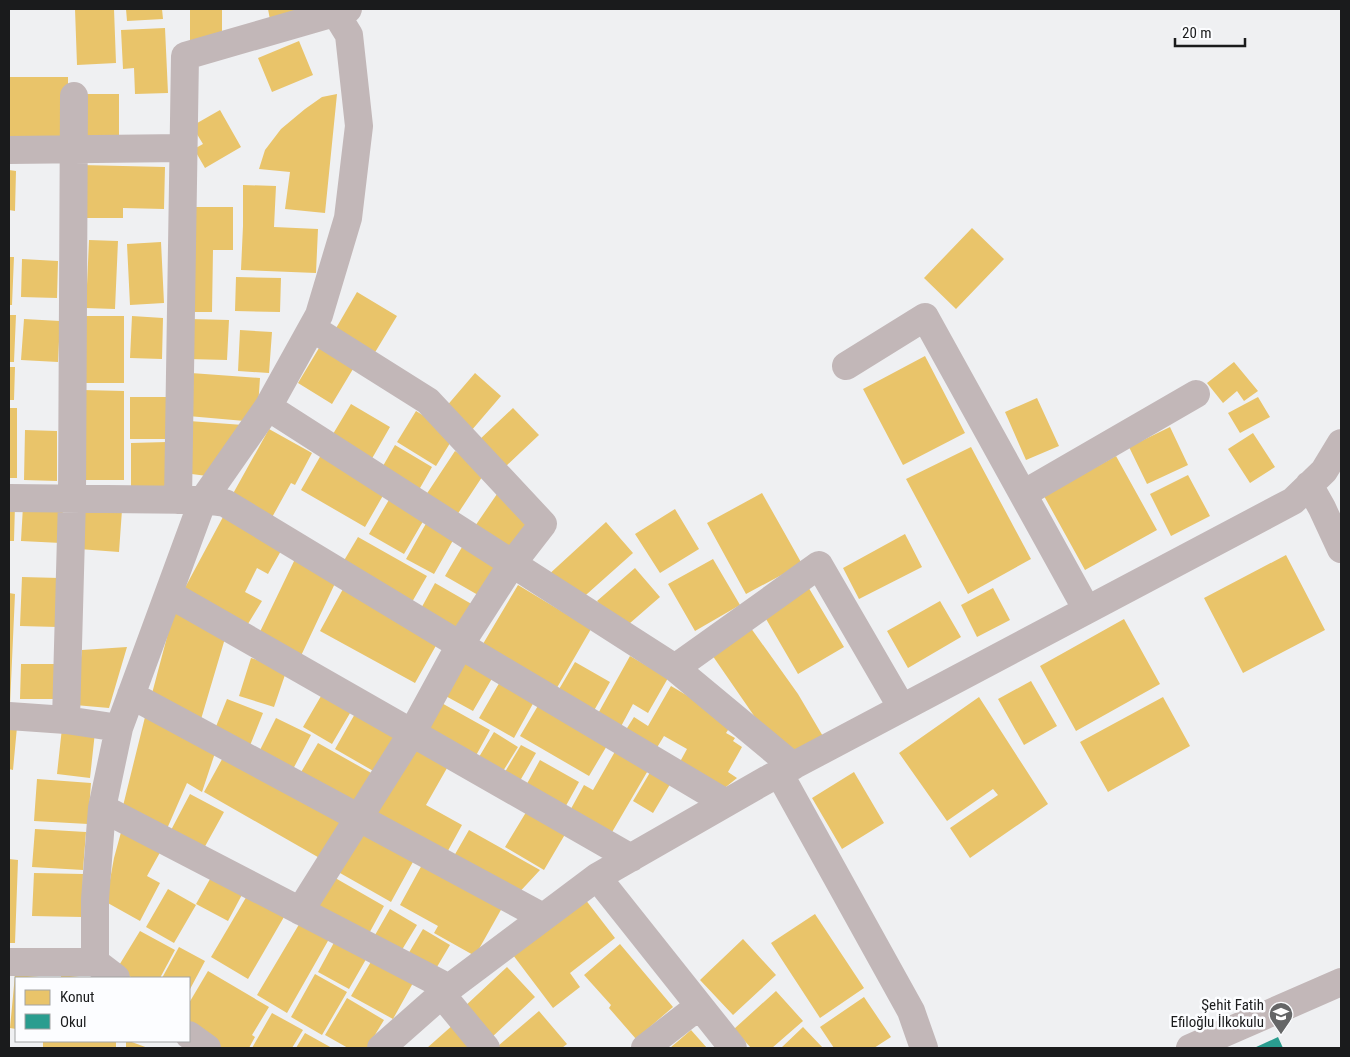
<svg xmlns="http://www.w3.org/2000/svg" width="1350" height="1057" viewBox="0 0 1350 1057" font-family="'Roboto Condensed',sans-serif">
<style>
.homes{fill:#e9c46a}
.schools{fill:#2a9d8f}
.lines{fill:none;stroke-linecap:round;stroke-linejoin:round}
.minor{stroke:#c2b7b8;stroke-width:28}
.labels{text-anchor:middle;stroke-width:5;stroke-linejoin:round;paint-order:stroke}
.poi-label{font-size:15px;fill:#1a1b1c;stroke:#fcfdff;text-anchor:end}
</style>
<rect width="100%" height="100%" fill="#eff0f2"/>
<path class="homes" d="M75,9h39l2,54 -39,2z
M126,9h36l1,10 -36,2z
M190,9h32v30l-32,1z
M268,9h37l-34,16z
M165,28l3,65 -33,1 -1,-26 -11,1 -2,-39z
M299,41l14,34 -41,17 -14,-34z
M9,77h59v68h-59z
M80,94h39v47h-39z
M337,94l-12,119 -40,-4 5,-37 -31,-3 6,-19 16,-21 24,-20 17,-12z
M220,110l21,37 -36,21 -11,-19 9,-5 -11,-18z
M81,165l84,2 -1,42 -41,-1v10h-43z
M9,170l7,1 -1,40 -6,-1z
M243,185l33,1 -2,41 44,2 -2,44 -75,-3 2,-44z
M192,207h41v43h-20l-1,62h-22z
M972,228l32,31 -48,50 -32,-31z
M89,240l29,1 -3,68 -29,-1z
M161,242l3,61 -34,2 -3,-61z
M9,257h5l-2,48h-3z
M22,259l36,2 -1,37 -36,-1z
M236,277l45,1 -1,34 -45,-1z
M357,292l40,24 -23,38 -39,-24z
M9,315h7l-2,47h-5z
M81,316h43v67h-42z
M132,316l31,2 -1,41 -32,-1z
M24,319l36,2 -2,41 -37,-2z
M189,319l40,1 -2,40 -39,-1z
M240,330l32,2 -3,41 -31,-2z
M322,343l34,21 -24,40 -34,-21z
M925,356l40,77 -62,32 -40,-76z
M1234,362l24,29 -14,10 -7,-10 -14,12 -16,-20z
M9,367h6l-1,33h-5z
M191,373l69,5 -3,44 -69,-6z
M475,373l26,23 -30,35 -26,-23z
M82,390l42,1v89h-44z
M130,397h36v42h-36z
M1258,397l12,20 -30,16 -12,-20z
M1037,398l22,48 -33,14 -21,-48z
M351,404l39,23 -20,35 -40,-23z
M9,408h8v70h-8z
M513,408l26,27 -35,33 -26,-27z
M416,411l39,24 -19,31 -39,-24z
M189,421l54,4 -36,51 -23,-3z
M1170,427l18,38 -41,19 -18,-37z
M269,429l43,24 -17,32 -4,-2 -21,38 -40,-22z
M25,430l32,1v50l-33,-1z
M1253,433l22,34 -25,16 -22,-34z
M167,442v46h-36v-45z
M395,445l37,22 -16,28 -37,-22z
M971,447l60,112 -63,35 -62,-115z
M455,451l31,20 -31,47 -31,-20z
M321,455l64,37 -20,35 -64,-37z
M1116,456l41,74 -72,40 -41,-74z
M1188,475l22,41 -39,20 -21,-42z
M762,493l40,71 -56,30 -39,-71z
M497,494l40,26 -26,39 -40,-27z
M390,498l35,20 -21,36 -35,-20z
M9,505h6l-1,36h-5z
M23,506l40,2 -2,35 -40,-2z
M82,507l40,3 -3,42 -40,-3z
M675,509l24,40 -39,24 -25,-39z
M223,517l59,32 -14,25 -11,-6 -12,24 17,9 -19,31 -63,-35z
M428,520l28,15 -22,39 -28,-15z
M606,522l27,31 -55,49 -32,-25z
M905,534l17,33 -63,32 -16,-31z
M358,537l69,39 -19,33 -69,-40z
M465,542l33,19 -20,34 -33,-19z
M1286,555l39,75 -82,43 -39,-75z
M296,557l42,20 -39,83 -43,-20z
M713,559l27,46 -45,26 -27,-47z
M635,568l25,29 -38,33 -25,-29z
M22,577l38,1 -2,49 -38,-1z
M435,583l40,23 -17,30 -40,-22z
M518,585l73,44 -40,69 -74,-44z
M807,585l37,62 -46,27 -36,-62z
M993,588l17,32 -33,17 -16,-32z
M343,589l95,53 -23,41 -95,-52z
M9,593l6,1 -5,111h-1z
M940,601l21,36 -53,31 -21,-37z
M175,607l51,28 -27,91 -49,-25z
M1124,619l36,65 -84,47 -36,-65z
M748,624l50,70 26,44 -28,18 -37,-33 -49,-71z
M127,647l-18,61 -34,-3 7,-55z
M630,656l38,22 -20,35 -15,-9 -15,28 -23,-13z
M464,657l30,18 -21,36 -31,-17z
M251,658l36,11 -13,38 -35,-11z
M575,662l35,20 -19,34 -36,-20z
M21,664h34v35h-35z
M501,680l34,20 -21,38 -35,-20z
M1031,681l26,45 -33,19 -26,-46z
M671,686l54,32 5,9 -4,6 9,5 -2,3 9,6 -14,25 9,6 -21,17 -41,-24 12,-22 -23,-13 -11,18 -31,-18 12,-19 14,9z
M324,691l29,17 -21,36 -29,-17z
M979,697l69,107 -78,54 -20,-30 48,-33 -5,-6 -46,32 -48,-68z
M1163,697l27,49 -82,46 -28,-50z
M227,699l36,14 -14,35 -36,-14z
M438,701l52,29 -17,31 -52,-29z
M539,704l69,40 -19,32 -69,-40z
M356,712l41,22 -22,38 -40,-23z
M146,713l71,34 -15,45 -15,-9 -21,48 -44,-21z
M276,718l35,17 -20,38 -34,-17z
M9,726l8,1 -4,43 -4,-1z
M62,728l33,4 -5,46 -33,-4z
M494,732l24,15 -18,29 -24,-14z
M412,738l39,23 -25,44 36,20 -18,33 -76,-41z
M318,743l55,31 -18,32 -55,-32z
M521,745l15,8 -19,33 -15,-9z
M617,748l33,19 -42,72 -41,-23 17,-31 9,5z
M226,752l120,67 -23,41 -119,-68z
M540,760l39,22 -17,31 -39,-22z
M652,769l20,12 -19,32 -20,-12z
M854,772l30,51 -42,26 -30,-51z
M37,779l54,4 -3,41 -54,-3z
M190,794l34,18 -21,38 -33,-18z
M528,809l39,22 -23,39 -39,-23z
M123,825l40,22 -16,29 13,7 -20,38 -34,-19 8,-44z
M356,828l58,32 -23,42 -58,-33z
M35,829l51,3 -3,38 -51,-3z
M469,830l71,40 -26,28 -64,-35z
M9,859l9,1 -3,83h-6z
M423,863l79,45 -27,48 -41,-23 4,-7 -38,-21z
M214,872l31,17 -17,32 -32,-17z
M34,873l49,1 -1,43 -50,-1z
M330,875l54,31 -18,33 -54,-31z
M168,889l28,16 -22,38 -28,-16z
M251,889l37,21 -40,69 -37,-22z
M585,899l30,39 -45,35 10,14 -27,21 -40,-53z
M390,909l27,16 -20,33 -26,-16z
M815,914l49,74 -44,30 -49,-75z
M304,916l29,16 -46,81 -30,-18z
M423,929l27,16 -19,32 -27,-16z
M140,931l35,19 -15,28h-28l-14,-11z
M337,937l32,17 -20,35 -31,-17z
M743,939l33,36 -43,40 -33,-35z
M620,944l53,63 -37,32 -27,-31 2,-3 -27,-30z
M179,947l26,14 -16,30v-13h-27z
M372,960l41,23 -20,36 -42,-23z
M507,967l28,30 -44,41 -28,-30z
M208,971l61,36 -17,28 3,2 -6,11h-38l-22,-19v-26z
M315,974l32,18 -25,43 -31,-18z
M15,975l24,2v1h-23v51l-6,-1z
M61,975l18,2v1h-18z
M776,991l27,30 -31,27h-21l-17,-19z
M864,997l27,40 -17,11h-40l-14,-21z
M347,998l37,22 -17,28h-19l-23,-13z
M539,1011l28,33 -5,4h-62l-2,-2z
M272,1013l31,17 -11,18h-40z
M454,1024l22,24h-49z
M803,1027l20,21h-42z
M691,1030l16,18h-37z
M305,1033l27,15h-36z
M43,1041h73v7h-73z
M126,1041h3l19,7h-22z"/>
<path class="schools" d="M1278,1037l5,11h-29z"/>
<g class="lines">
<path class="minor" d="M9,150l174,-2
M846,366l79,-49 162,293
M268,407l407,261 118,98
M1309,485l13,23 19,41
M1023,494l173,-100
M9,498l194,2 22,3 235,142 266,158
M178,500l7,-444 163,-47
M169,594l462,264
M675,668l144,-103 83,143
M131,695l412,222
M9,716l57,4 53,8
M66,720l6,-221 2,-403
M779,773l132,238 13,37
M102,808l347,180
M597,877l136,171
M300,911l112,-178 48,-88 52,-81 31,-40 -115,-123 -116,-73
M9,962h86l21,16
M95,962v-63l7,-91 17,-80 84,-228 65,-93 51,-92 29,-97 11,-92 -10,-91 -16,-26
M442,995l44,53
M189,1035l18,13
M381,1048l68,-60 148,-111 171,-98 525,-278 31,-30 17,-28
M645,1048l54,-42
M1190,1048l151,-66"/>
</g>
<defs>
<g id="school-pin" transform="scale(1.25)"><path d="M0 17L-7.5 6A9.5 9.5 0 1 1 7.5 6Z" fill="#656667" stroke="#fcfdff"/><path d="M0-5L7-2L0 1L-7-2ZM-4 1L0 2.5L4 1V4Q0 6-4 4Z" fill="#fff"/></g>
</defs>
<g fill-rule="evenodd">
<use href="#school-pin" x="1281" y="1014"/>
</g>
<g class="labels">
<g class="poi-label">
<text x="1264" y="1010">Şehit Fatih<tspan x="1264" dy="17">Efiloğlu İlkokulu</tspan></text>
</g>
</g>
<rect width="1350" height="1057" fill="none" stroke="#1a1b1c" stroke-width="20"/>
<rect x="15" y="977" width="175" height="65" fill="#fcfdff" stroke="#a2a3a4"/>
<rect x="25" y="990" width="25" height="15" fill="#e9c46a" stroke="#a2a3a4"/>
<text x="60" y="1002" font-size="15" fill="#1a1b1c">Konut</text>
<rect x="25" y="1014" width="25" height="15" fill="#2a9d8f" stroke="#a2a3a4"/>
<text x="60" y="1027" font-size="15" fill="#1a1b1c">Okul</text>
<path d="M1175 38v8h70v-8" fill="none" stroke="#1a1b1c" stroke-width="2.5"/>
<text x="1182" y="38" font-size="15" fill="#1a1b1c" stroke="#fcfdff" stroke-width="4" paint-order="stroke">20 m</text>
</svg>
